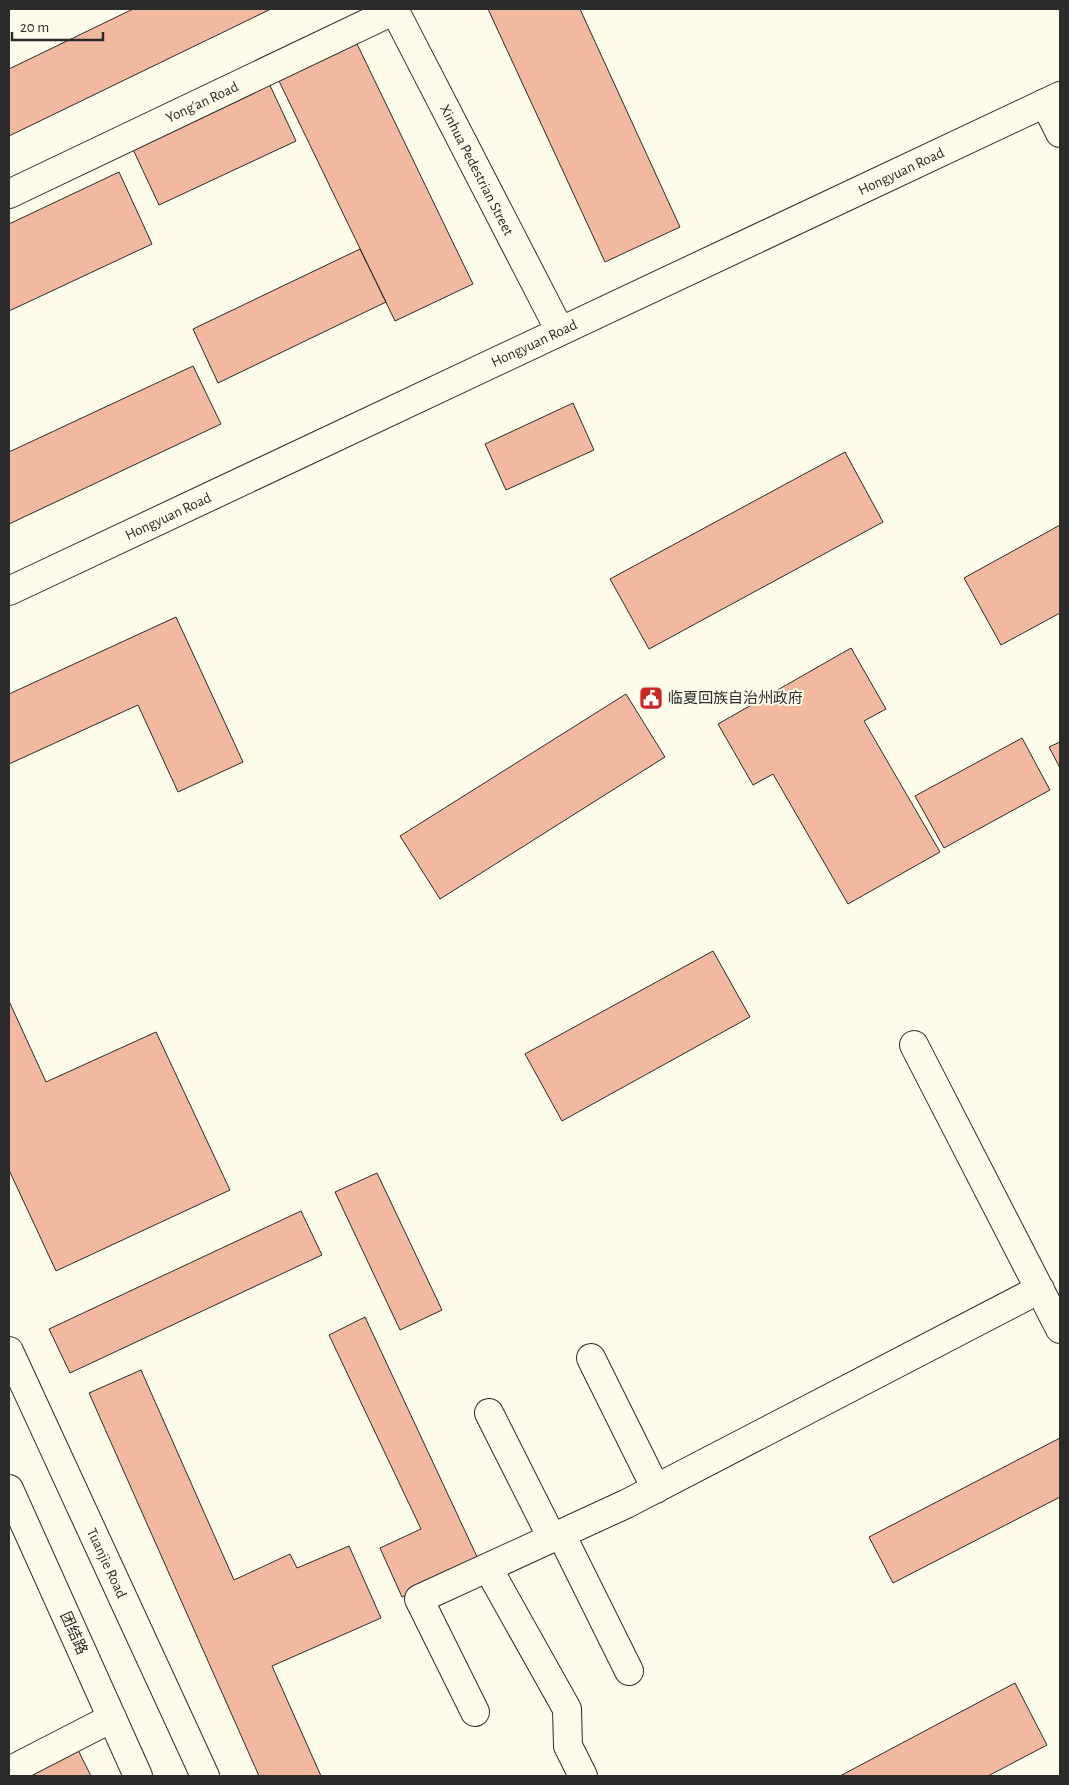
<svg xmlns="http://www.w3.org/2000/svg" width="1069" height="1785" viewBox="0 0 1069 1785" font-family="'Alegreya Sans','Noto Sans SC',sans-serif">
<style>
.building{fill:#f2b8a0;stroke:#2b2b2b}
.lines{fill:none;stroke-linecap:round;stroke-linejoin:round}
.minor-casing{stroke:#2b2b2b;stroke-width:30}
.major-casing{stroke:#2b2b2b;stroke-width:30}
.minor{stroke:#fdfbea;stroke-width:28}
.major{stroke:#fdfbea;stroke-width:28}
.labels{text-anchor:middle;stroke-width:4;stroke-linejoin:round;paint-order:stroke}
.street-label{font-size:15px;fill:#2b2b2b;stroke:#fdfbea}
.poi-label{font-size:15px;fill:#2b2b2b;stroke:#fdfbea;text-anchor:start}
</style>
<rect width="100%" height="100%" fill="#fdfbea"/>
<path class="building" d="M133,9h138l-262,127v-67z
M488,9h92l100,218 -75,35z
M357,44l116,240 -78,37 -116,-240z
M267,79l29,62 -137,64 -29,-62z
M119,172l33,72 -143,67v-87z
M360,249l26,53 -168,81 -25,-54z
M193,366l28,58 -212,100v-72z
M573,403l21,47 -88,40 -21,-46z
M845,452l38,70 -234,127 -39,-70z
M1060,525v88l-59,32 -37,-67z
M176,617l67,145 -65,30 -40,-87 -129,59v-70z
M851,648l35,61 -22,12 76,131 -92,52 -75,-130 -20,11 -35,-61z
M626,694l39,63 -225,142 -40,-63z
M1022,738l28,52 -106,58 -29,-52z
M1060,742v26l-11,-21z
M713,951l37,66 -188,104 -37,-67z
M9,1001l37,81 110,-50 74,158 -174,81 -47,-101z
M377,1173l65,137 -42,20 -65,-138z
M301,1211l21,44 -252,118 -21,-44z
M365,1317l114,244 -77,36 -22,-49 41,-19 -92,-194z
M141,1370l93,210 56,-26 7,14 52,-22 32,72 -109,48 49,110h-62l-170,-383z
M1060,1438v59l-167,86 -24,-46z
M1015,1683l32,62 -59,31h-148z
M78,1750l13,26h-64z"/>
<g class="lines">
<g class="minor-casing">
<path id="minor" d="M394,9l166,322
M1045,103l15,30
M9,194l386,-184
M914,1045l146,284
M591,1358l65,131
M489,1413l63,125
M561,1534l68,137
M488,1568l79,141 1,37 15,30
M475,1712l-56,-113 207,-95 414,-215
M9,1771l103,-53"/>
</g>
<g class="major-casing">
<path id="major" d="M9,591l1051,-495
M9,1351l196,425
M9,1489l129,287"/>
</g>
<use href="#minor" class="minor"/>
<use href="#major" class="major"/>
</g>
<defs>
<g id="civic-square" transform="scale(1.25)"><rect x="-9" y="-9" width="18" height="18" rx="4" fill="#c62828" stroke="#fdfbea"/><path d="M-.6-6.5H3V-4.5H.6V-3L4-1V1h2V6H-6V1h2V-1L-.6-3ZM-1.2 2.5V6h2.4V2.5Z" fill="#fff"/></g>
</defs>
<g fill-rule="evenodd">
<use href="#civic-square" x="651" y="698"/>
</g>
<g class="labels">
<g class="street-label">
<text transform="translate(202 102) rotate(-25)" y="5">Yong'an Road</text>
<text transform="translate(477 170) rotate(63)" y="5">Xinhua Pedestrian Street</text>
<text transform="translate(901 171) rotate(-25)" y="5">Hongyuan Road</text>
<text transform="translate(534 343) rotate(-25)" y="5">Hongyuan Road</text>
<text transform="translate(168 516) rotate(-25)" y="5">Hongyuan Road</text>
<text transform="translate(107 1563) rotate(65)" y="5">Tuanjie Road</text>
<text transform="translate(74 1633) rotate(66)" y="5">团结路</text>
</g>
<g class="poi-label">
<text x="668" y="703">临夏回族自治州政府</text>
</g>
</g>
<rect width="1069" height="1785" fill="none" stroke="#2b2b2b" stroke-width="20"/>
<path d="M12 32v8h91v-8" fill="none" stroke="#2b2b2b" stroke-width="2.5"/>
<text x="20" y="32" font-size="15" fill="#2b2b2b" stroke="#fdfbea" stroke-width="4" paint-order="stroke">20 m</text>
</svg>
